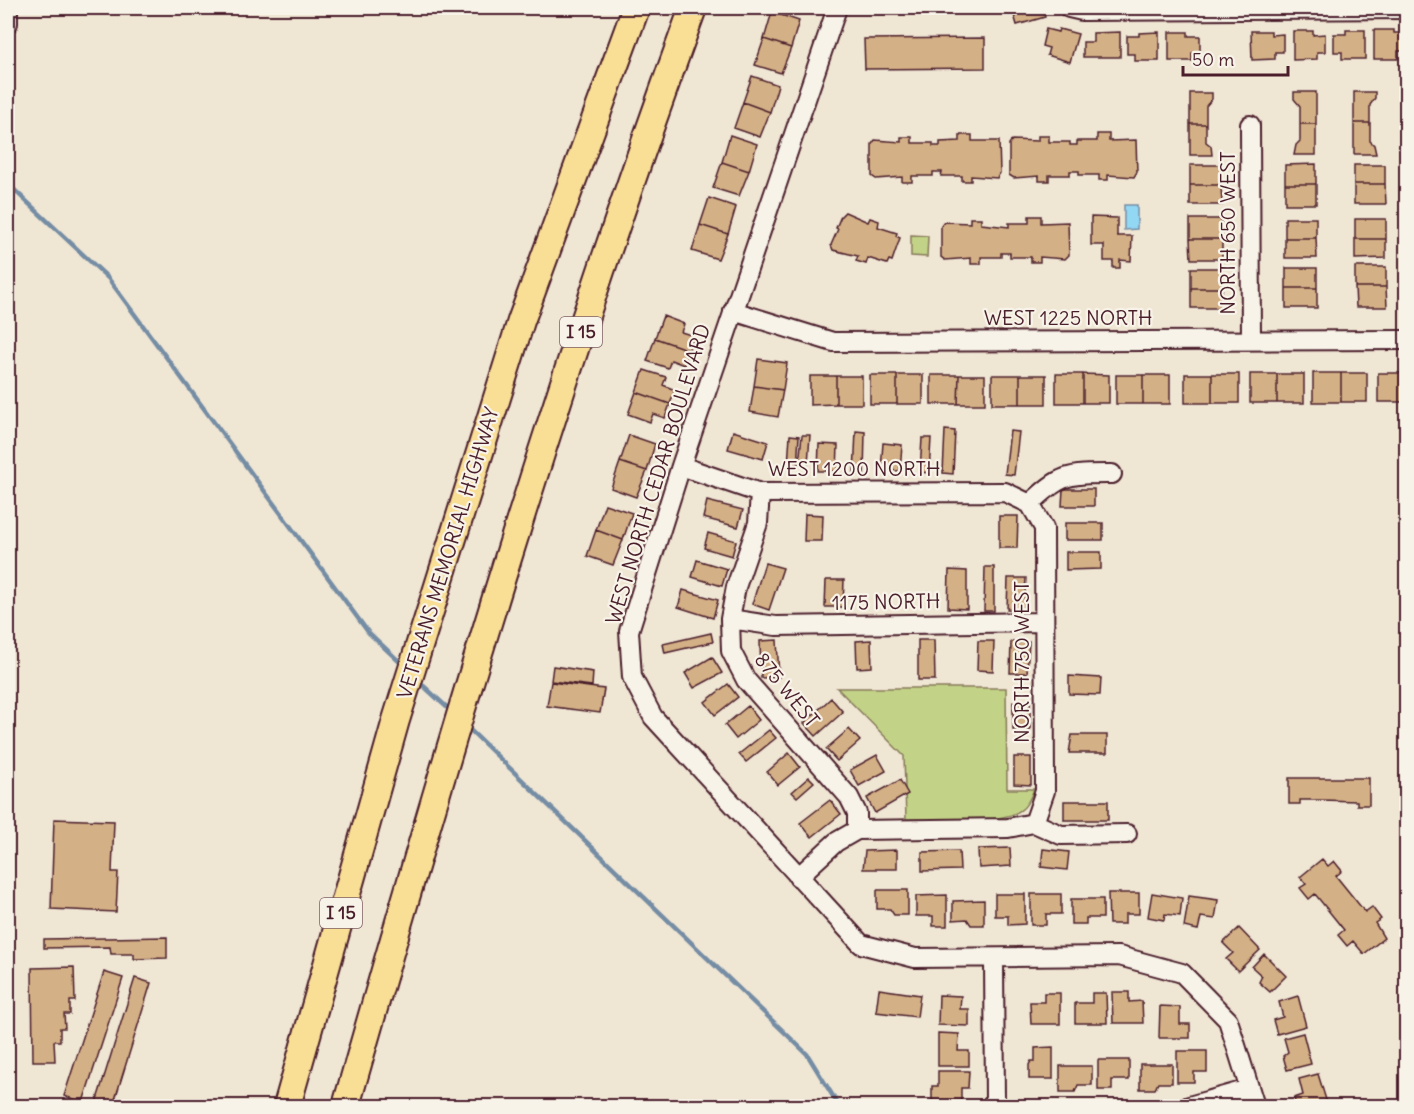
<svg xmlns="http://www.w3.org/2000/svg" width="1414" height="1114" viewBox="0 0 1414 1114" font-family="Delius,sans-serif">
<style>
.green{fill:#c2d387;stroke:#867959;stroke-width:1.5}
.water{fill:#92d7f4;stroke:#758da4;stroke-width:1.5}
.lines{fill:none;stroke-linecap:round;stroke-linejoin:round}
.stream{stroke:#758da4;stroke-width:4.5}
.building{fill:#d4b086;stroke:#4a1f2b;stroke-width:1.5}
.minor-casing{stroke:#4a1f2b;stroke-width:22}
.highway-casing{stroke:#4a1f2b;stroke-width:30}
.minor{stroke:#f7f3e8;stroke-width:18}
.highway{stroke:#f9df96;stroke-width:26}
.labels{text-anchor:middle;stroke-width:4.5;stroke-linejoin:round;paint-order:stroke}
.shield{fill:#f7f3e8;stroke:#7e5f64;stroke-width:1.5}
.shield-label{font-size:18px;font-weight:bold;fill:#4a1f2b}
.street-label{font-size:20px;fill:#4a1f2b;stroke:#f7f3e8}
</style>
<rect width="100%" height="100%" fill="#f0e6d4"/>
<filter id="ink" filterUnits="userSpaceOnUse"><feTurbulence type="fractalNoise" baseFrequency=".0167" numOctaves="2"/><feDisplacementMap in="SourceGraphic" scale="12" xChannelSelector="R" yChannelSelector="G"/><feConvolveMatrix kernelMatrix="1 2 1 2 8 2 1 2 1" color-interpolation-filters="sRGB"/></filter>
<g filter="url(#ink)">
<path class="green" d="M911,235l17,1 -1,21 -16,-1z
M837,688h169l1,101h27c-2,6 -7,16 -12,20 -19,17 -90,10 -116,10l-2,-63z"/>
<path class="water" d="M1124,205h13v24l-13,1z"/>
<g class="lines">
<path class="stream" d="M8,184l100,94 260,354 36,34
M416,679l36,33
M466,726l341,328 32,52"/>
</g>
<path class="building" d="M1012,8h30l3,9 -28,8z
M772,12l27,9 -8,27 -27,-9z
M1046,29l12,3 1,-3 19,5 -8,28 -23,-7 2,-7 -7,-2z
M1346,30h19v29h-23v-7h-8v-18h12z
M1374,30h20v3h11l1,18h-8v8h-24z
M1251,31h20v4l12,-1v18h-8v7l-23,1z
M1293,31h20v4l12,-1v18h-8v7l-24,1z
M1120,32v25h-37v-15h10v-9z
M1159,32v29h-24v-7h-8v-18h12v-3z
M1169,32h19v4h12v17h-8v8h-23z
M985,38v30l-120,1 -1,-30z
M764,39l27,9 -10,25 -26,-8z
M752,76l26,9 -8,27 -27,-10z
M1294,92h22v32h-16v-18l-6,-7z
M1354,92h21v6l-5,7v18h-16z
M1190,93h22v6l-6,7v18h-16z
M743,102l27,10 -10,25 -26,-9z
M1354,123h16v18l4,4 2,9h-22z
M1190,124h16v18l5,4 1,9h-22z
M1300,124h16v31h-22l2,-10 4,-4z
M1097,134h12v7l27,-1 1,32 -3,5 -26,-2v5h-9v-5h-20v-4h-9v4h-21v6h-10v-5l-25,2 -5,-3v-31l3,-4 26,1v-5h11v6h21v3h7v-4h20z
M730,135l27,9 -8,27 -27,-9z
M960,135h12v6h27l1,32 -3,5 -26,-2v5h-9v-5h-21l1,-4h-9v4h-21v6h-10v-5l-26,2 -4,-3v-32l3,-4 26,2v-5h11v6h21v3h7v-4l20,-1z
M722,162l27,9 -10,25 -26,-8z
M1316,164v20h-31v-19z
M1190,165h31v20h-31z
M1354,165h31v19h-31z
M1285,184h31v20h-31z
M1354,184h31l1,20h-32z
M1190,185h31l1,20h-32z
M709,198l27,9 -8,27 -28,-9z
M845,212l23,10 2,-4 9,3 -1,6 19,6 -1,3 4,2 -8,23 -3,-1 -2,4 -19,-6 -2,6 -10,-3 2,-5 -25,-6 -2,-5 7,-16 -2,-1 5,-12z
M1029,216h12v7l27,-1 1,33 -4,4 -25,-2v5h-9v-5h-21v-4h-9v4h-20v7h-10v-6l-26,2 -4,-3v-31l3,-4 26,1v-5h11v6l28,3v-4h20z
M1091,217l26,1v18h15l-1,25 -11,-1v8h-7v-7h-9v-16h-13z
M1285,218h31v20h-31z
M1190,219h31l1,20h-32z
M1355,219h31v20h-31z
M700,225l28,9 -10,25 -26,-8z
M1285,238h31l1,20h-32z
M1190,239h32v20h-31z
M1355,239h31v19l-31,1z
M1355,267h31v20h-31z
M1191,268h31v20h-31z
M1286,268h31v20h-31z
M1355,287h31l1,20h-31z
M1191,288h31v20h-31z
M1286,288h31v20h-31z
M663,316l21,8 -3,8 13,4 -5,14 -34,-12z
M655,338l34,12 -5,15 -13,-5 -3,8 -21,-7z
M758,359l29,4 -4,27 -29,-4z
M644,370l22,7 -3,8 12,5 -5,14 -34,-12z
M1313,373h28v29h-28z
M1341,373h26v29h-26z
M1378,373h27v29h-27z
M1405,373h1v29h-1z
M1056,374h27v29h-27z
M1083,374l26,1v28h-26z
M1185,374h27v29h-27z
M1212,374h27v29h-27z
M1250,374h27v29h-27z
M1277,374h27v29h-27z
M870,375h27v29h-27z
M897,375h26v29h-26z
M931,375h28l-1,29h-27z
M959,375h26v29h-27z
M992,375h28v29h-28z
M1020,375h26v29h-26z
M1116,375h27v29h-27z
M1143,375h27v29h-27z
M810,376h26v28l-26,1z
M836,376h26v28h-26z
M754,386l29,4 -5,27 -28,-5z
M636,392l34,12 -5,14 -12,-4 -3,8 -22,-8z
M945,430l10,1 -2,43 -10,-1z
M733,431l35,11 -5,17 -35,-10z
M856,431l9,1 -1,43 -10,-1z
M1010,431l9,1 -5,43 -9,-1z
M629,435l26,9 -8,27 -27,-9z
M790,435l9,1 -2,30 -9,-1z
M802,435h8l-2,29h-9z
M922,438h9l-2,35 -9,-1z
M883,443l19,2 -2,26 -19,-1z
M819,444l19,1 -1,26h-19z
M620,462l27,9 -11,26 -25,-9z
M1063,489h31v17h-32z
M707,501l36,9 -5,17 -35,-9z
M605,504l27,9 -9,27 -27,-10z
M805,514l18,1 -1,26h-18z
M999,516h19l-1,32h-18z
M1065,523h38v17h-38z
M596,530l27,10 -10,25 -26,-9z
M708,533l28,8 -4,15 -28,-8z
M1066,552h35v17l-35,1z
M697,560l30,9 -5,17 -30,-9z
M765,563l18,5 -14,42 -17,-6z
M985,567h9v44h-10z
M949,570l18,1v38l-19,-1z
M1008,578h18l-2,32 -17,-1z
M826,580h18l-1,27h-18z
M683,590l35,10 -5,18 -35,-11z
M711,633l2,9 -48,11 -2,-9z
M777,640l2,37 -18,1 -1,-37z
M871,640l1,27 -15,1 -1,-27z
M918,640h16l1,40h-17z
M978,641h16l-1,30 -16,-1z
M1011,642h18l-2,31h-17z
M712,657l10,16 -28,15 -9,-15z
M553,666l40,6 -1,14 -41,-5z
M1069,676l32,2 -1,17 -31,-1z
M551,682l53,7 -4,24 -53,-7z
M728,684l10,13 -23,18 -10,-13z
M831,698l12,14 -27,24 -12,-13z
M1013,702h17v28h-17z
M748,706l11,14 -23,19 -11,-14z
M849,729l11,12 -23,20 -11,-12z
M769,730l7,8 -30,24 -7,-8z
M1072,735h35v18h-38z
M789,753l11,14 -22,18 -11,-13z
M877,755l9,16 -27,15 -9,-16z
M1014,757h17v28l-17,-1z
M809,777l5,5 -17,15 -5,-5z
M1289,778h80v27h-12v-4l-36,-1h-21v4h-11z
M900,780l8,14 -33,19 -8,-15z
M830,800l11,14 -29,23 -12,-14z
M1064,801h44v19h-44z
M54,819l60,2 -2,51h6l-2,40 -65,-3z
M1010,848l1,18 -32,2 -1,-19z
M1043,849l26,3 -2,18 -26,-3z
M897,850v19h-34l2,-18z
M959,851l1,19 -38,1v-19z
M1322,859l6,7 6,-5 8,10 -6,5 29,36 7,-5 9,12 -6,4 9,15 -20,16 -11,-13 -6,5 -9,-11 6,-5 -29,-36 -6,5 -9,-11 6,-4 -6,-7z
M877,890h31v25h-14l-4,-6h-13z
M1108,893h31v21h-14v10h-16z
M1152,893l30,5 -2,18 -15,-2 -1,6 -16,-3z
M995,894h30v30l-17,1v-9h-13z
M1031,894h30v20h-15v11h-15z
M947,895v31h-14v-10h-17v-20z
M1189,896l29,4 -3,19 -14,-2 -3,13 -14,-3z
M1071,899h32v19h-17v6h-15z
M984,900v25h-13l-4,-6 -14,1v-19z
M1239,928l21,22 -22,21 -12,-12 7,-6 -10,-10z
M167,937v21l-33,1v-5h-23l-1,-7 -66,1v-9z
M1264,954l22,22 -16,16 -11,-10 3,-6 -10,-9z
M74,967l1,34h-5v13h-6l1,14h-5v13h-6l1,20h-22l-1,-93z
M104,972l19,6 -40,124 -19,-6z
M135,978l16,5 -38,123h-18z
M879,989l41,6 -3,22 -41,-5z
M1112,992h17v10l13,-1 1,22h-30z
M1044,993h16v31h-29l-1,-22h14z
M1092,993h14l1,30h-32v-20h17z
M939,995l22,1 -1,13h9v17l-31,-1z
M1298,996l8,30 -29,8 -4,-14 10,-3 -4,-15z
M1160,1006l20,1v17h10v14h-31z
M938,1033l21,1 -1,17h11v15h-31z
M1303,1033l8,31 -24,6 -4,-14 5,-4 -4,-14z
M1053,1047v32h-24v-14l2,-4h4v-13z
M1177,1051h30v21h-13v10h-17z
M1098,1060h31v20h-17v10h-14z
M1140,1064h32v19h-14l-3,6h-15z
M1060,1066h32v19h-14l-3,7h-15z
M938,1071h31l-1,17h-7v13h-29v-15h6z
M1318,1074l9,29 -31,3 -2,-8 9,-3 -4,-16z"/>
<g class="lines">
<g class="minor-casing">
<path id="minor" d="M837,8l-156,458 -52,165 3,46 21,40 208,227 54,14 204,-2 63,17 46,47 27,86
M1069,8l13,3 324,-2
M8,23v-15
M1250,125l1,215
M733,311l100,31 573,-2
M681,466l79,27 245,-1 25,12
M760,493l-2,30 -22,64 -6,32 1,32 15,29 103,117 8,16v17
M1030,504l14,24 1,263 -11,32
M1030,504c32,-31 39,-30 82,-30
M730,619l46,7 268,-4
M798,877l38,-35 21,-12 151,-2 26,-5 27,12 66,-1
M994,959l1,142 3,5
M1189,1106l60,-17"/>
</g>
<g class="highway-casing">
<path id="highway" d="M287,1106l109,-386 125,-399 115,-313
M346,1106c105,-369 215,-737 347,-1098"/>
</g>
<use href="#minor" class="minor"/>
<use href="#highway" class="highway"/>
</g>
</g>
<g class="labels">
<g class="shield">
<rect x="560" y="317" width="42" height="30" rx="4.5"/>
<rect x="320" y="898" width="42" height="30" rx="4.5"/>
</g>
<g class="shield-label">
<text x="581" y="338">I 15</text>
<text x="341" y="919">I 15</text>
</g>
<g class="street-label">
<text transform="translate(1228 233) rotate(-90)" y="7">NORTH 650 WEST</text>
<text x="1068" y="325">WEST 1225 NORTH</text>
<text x="854" y="476">WEST 1200 NORTH</text>
<text transform="translate(658 474) rotate(-73)" y="7">WEST NORTH CEDAR BOULEVARD</text>
<text transform="translate(448 553) rotate(-73)" y="7">VETERANS MEMORIAL HIGHWAY</text>
<text transform="translate(886 602) rotate(-1)" y="7">1175 NORTH</text>
<text transform="translate(1022 662) rotate(-90)" y="7">NORTH 750 WEST</text>
<text transform="translate(787 690) rotate(51)" y="7">875 WEST</text>
</g>
</g>
<rect width="1414" height="1114" fill="none" stroke="#f7f3e8" stroke-width="30"/>
<rect x="15" y="15" width="1384" height="1084" fill="none" stroke="#4a1f2b" stroke-width="2" filter="url(#ink)"/>
<path d="M1183 66v9h105v-9" fill="none" stroke="#4a1f2b" stroke-width="3"/>
<text x="1192" y="66" font-size="18" fill="#4a1f2b" stroke="#f7f3e8" stroke-width="4.5" paint-order="stroke">50 m</text>
</svg>
